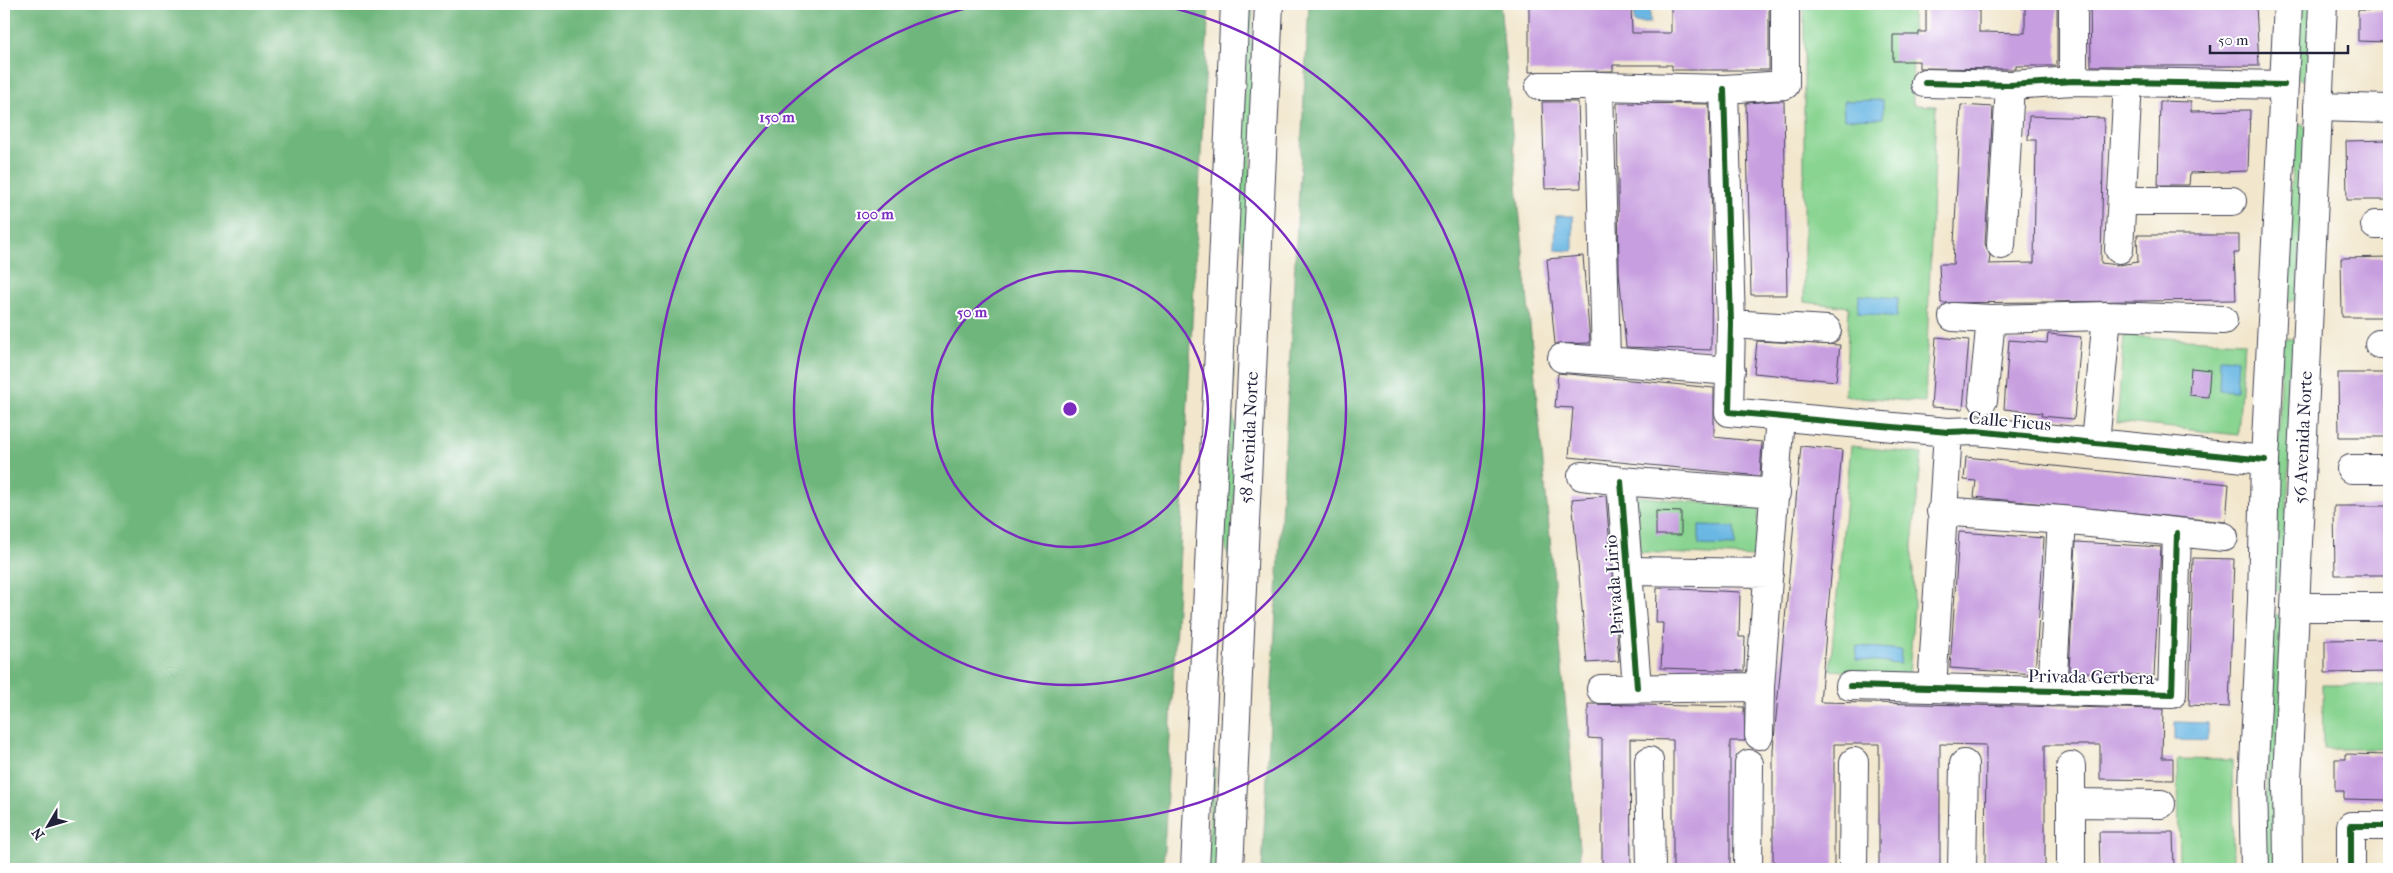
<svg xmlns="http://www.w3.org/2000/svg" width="2393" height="873" viewBox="0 0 2393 873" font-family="'IM FELL French Canon',serif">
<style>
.green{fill:#89d491;stroke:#567b66}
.forest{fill:#6eb67b;stroke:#486c5b}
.water{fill:#6ab7e3;stroke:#466c8f}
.building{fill:#c79edf}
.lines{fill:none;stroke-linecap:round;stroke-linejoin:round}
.minor-casing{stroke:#414051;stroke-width:30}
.major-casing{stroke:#414051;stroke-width:30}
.minor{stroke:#fff;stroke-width:28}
.major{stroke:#fff;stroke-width:28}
.cycleway-casing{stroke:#fff;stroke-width:9}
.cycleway{stroke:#1b5e20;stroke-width:6}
.ring{fill:none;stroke:#7b2cbf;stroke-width:2.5}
.labels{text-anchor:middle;stroke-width:4;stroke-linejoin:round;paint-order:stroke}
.street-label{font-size:18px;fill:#22223b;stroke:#fff}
.centre{fill:#7b2cbf;stroke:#fff;stroke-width:2.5}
.ring-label{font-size:15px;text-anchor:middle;font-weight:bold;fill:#7b2cbf;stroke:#fff;stroke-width:4;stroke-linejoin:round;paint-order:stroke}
</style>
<rect width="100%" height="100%" fill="#fff"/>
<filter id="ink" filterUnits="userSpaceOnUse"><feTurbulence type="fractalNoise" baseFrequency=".02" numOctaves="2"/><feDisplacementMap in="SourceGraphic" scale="10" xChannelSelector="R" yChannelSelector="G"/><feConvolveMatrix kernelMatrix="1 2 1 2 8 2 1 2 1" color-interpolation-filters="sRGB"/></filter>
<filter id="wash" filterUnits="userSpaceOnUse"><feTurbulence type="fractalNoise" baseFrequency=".0096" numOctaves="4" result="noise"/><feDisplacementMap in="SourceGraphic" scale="20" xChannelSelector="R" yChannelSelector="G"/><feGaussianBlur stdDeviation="1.12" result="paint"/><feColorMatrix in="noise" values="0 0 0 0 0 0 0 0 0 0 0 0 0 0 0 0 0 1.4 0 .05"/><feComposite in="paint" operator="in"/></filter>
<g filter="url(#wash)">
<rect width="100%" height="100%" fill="#f2e7cd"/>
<path class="green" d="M1248,4h5l-2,58 6,20 -12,169 -7,-22z
M1804,4h108l1,101 23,1 -11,296 -80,-6 4,-89 -45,-5z
M2298,4h15l-3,72 -5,4 -6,-1 -4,-5z
M2295,123l8,1 4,7 -9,161 -3,8 -6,1 -5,-4z
M2124,336l120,6 -6,93 -121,-13z
M2286,338l7,1 4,4 -15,248 -8,-1 7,-249z
M1231,361h3l-2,52 6,23 -8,124 -7,-22z
M1851,446l71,8 -10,91 2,60 -5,70 -79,-5z
M1636,496l123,13 -4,48 -115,-5z
M2273,615h7l5,7 -7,247h-15z
M2322,685h67v64h-66z
M2178,759l54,1 1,109h-54z
M1211,768h4l-2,57 6,18v26h-11z"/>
<path class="forest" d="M4,4h1205l-46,865h-1159z
M1309,4h191l81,865h-319z"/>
<path class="water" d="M1634,4h16v19h-16z
M1883,100v18l-39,1 -1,-18z
M1556,216h17v35l-18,-1z
M1859,295l39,3 -1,19 -39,-4z
M2220,358l18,1 -2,32 -17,-1z
M1699,526l36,1v19l-36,-1z
M1857,646l44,4 -1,14 -44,-4z
M2175,722l33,1v18l-33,-1z"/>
<g id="blocks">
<path class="building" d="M1529,4h102l1,29h39v-29h98v66h-97v-5h-59v6l-84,1z
M1926,4h53v28l46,1v-29h32v62h-41v3l-97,-1v-7h-26v-26h26v-3h7z
M2090,4h166l3,62h-168z
M2358,10l31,1v31l-31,-1z
M1774,101h10l3,194h-36l-5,-192z
M2160,101l31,1v9l59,-1 -2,61 -58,2 -1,12h-31z
M1542,102h36l3,86 -36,1z
M1617,103l92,1 3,119 -1,127 -85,-3 -7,-75z
M1961,105l32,2 -8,137 5,11 -1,9 45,-1 2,-123h-8l1,-24 75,2 -3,145 18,2 19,-3 -1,-27h102v18h-5l2,47 -295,3 -2,-39h14z
M2389,140v60h-42l-1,-59z
M1583,256l7,87 -35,1 -8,-85z
M2389,257v60h-47l-1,-59z
M2048,334l33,3 -7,82 -33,-3 1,-3 -38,-4 5,-69 38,3z
M1936,337l33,3 -6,69 -32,-2z
M1757,341l83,4 -4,36 -82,-8z
M2191,368l19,2 -2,27 -19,-2z
M1558,373l156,15v49l48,5 -2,34 -191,-19 4,-49 -18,-1z
M2338,373h51v64h-50z
M1801,446l41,4 -22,252 343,7 -1,49h11v22l-73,-1v-34h-55v124h-60l1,-124 -46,-1v125h-61v-125h-45v125h-61v-119z
M1966,457l263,27 -3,38 -252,-25 2,-16 -12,-1z
M1606,496l13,165 -32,2 -15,-164z
M2334,506h55v69h-54z
M1656,511l25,1v23h-25z
M1959,532l85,6 -9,136 -85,-6z
M2076,542l85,5 -7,129 -85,-5z
M2193,558l41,1 -5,148 -40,-2z
M1657,588l83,4 -1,45h6l-1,34 -83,-3 2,-45h-7z
M2389,639v33l-64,1v-33z
M1588,704l156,3 1,34h-15v128h-57v-129l-43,-1 1,130h-29v-130l-14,-1z
M2345,754l44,1v42h-2v3l-43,-1v-8h-9v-32h10z
M2099,832h74l1,37h-74z"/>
</g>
</g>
<g filter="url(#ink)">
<use href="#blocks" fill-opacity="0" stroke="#414051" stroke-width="1"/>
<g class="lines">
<g class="minor-casing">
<path id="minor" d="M2073,4v77
M1925,83l85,2 63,-4 211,4
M1540,86h59
M1724,89l7,235 -2,88 219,20 28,-1 289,29
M2318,107l71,2
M2123,201h109
M2375,225h14
M2001,245l9,-160
M2119,249l9,-167
M1953,317l38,2 116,-3 116,4
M1731,324l96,6
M2379,344h10
M1562,358l44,3
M1731,371l-125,-10 -7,-275 125,3 61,-4v-81
M1983,400l8,-81
M2095,443l12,-127
M2351,469h38
M1582,476l39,5 155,12
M1621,481l16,206
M1941,511l121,9 162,17
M1629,571l140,2
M2296,607h93
M1850,686l322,8 5,-161
M1932,688l16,-256
M1601,689l159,-2
M2052,692l10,-172
M1759,735l1,-48 20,-271
M1649,761l2,108
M2071,766v103
M2071,803l90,1
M1748,869l1,-105
M1853,869l1,-107
M1962,869l2,-105
M2351,869v-43h38"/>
</g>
<g class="major-casing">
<g id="major">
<path d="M1195,869l40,-865"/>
<path id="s1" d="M1229,869l40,-865"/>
<path d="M2255,869l-2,-84 9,-185 3,-140 23,-456"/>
<path id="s2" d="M2288,869l-1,-89 36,-776"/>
</g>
</g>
<use href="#minor" class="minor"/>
<use href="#major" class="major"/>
<g class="cycleway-casing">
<path id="cycleway" d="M1925,83l85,2 63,-4 211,4
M1724,89l7,235 -2,88 219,20 28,-1 289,29
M1621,481l16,206
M1850,686l322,8 5,-161
M2351,869v-43h38"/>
</g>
<use href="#cycleway" class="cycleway"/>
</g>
</g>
<g class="ring">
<circle cx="1070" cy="409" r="138"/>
<circle cx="1070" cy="409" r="276"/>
<path d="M1156 4A414 414 0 1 1 984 4"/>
</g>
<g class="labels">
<g class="street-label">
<text transform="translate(2010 421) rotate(5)" y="6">Calle Ficus</text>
<text dy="6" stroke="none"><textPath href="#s1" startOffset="432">58 Avenida Norte</textPath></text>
<text dy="6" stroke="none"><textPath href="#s2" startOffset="432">56 Avenida Norte</textPath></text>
<text transform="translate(1614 585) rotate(-94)" y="6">Privada Lirio</text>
<text transform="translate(2091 677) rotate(1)" y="6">Privada Gerbera</text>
</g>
</g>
<circle cx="1070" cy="409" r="8" class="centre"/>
<g class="ring-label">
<text x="777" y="122">150 m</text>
<text x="875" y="219">100 m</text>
<text x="972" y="317">50 m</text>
</g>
<rect width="2393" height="873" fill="none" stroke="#fff" stroke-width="20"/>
<g transform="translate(48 826) rotate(232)" stroke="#ffffff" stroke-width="4" paint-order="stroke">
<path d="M0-4L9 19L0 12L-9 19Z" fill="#22223b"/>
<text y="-8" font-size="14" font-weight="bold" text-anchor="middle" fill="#22223b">N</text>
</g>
<path d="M2210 45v8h138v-8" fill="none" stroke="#22223b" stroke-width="2.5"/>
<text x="2218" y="45" font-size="15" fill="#22223b" stroke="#ffffff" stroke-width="4" paint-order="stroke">50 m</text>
</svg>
